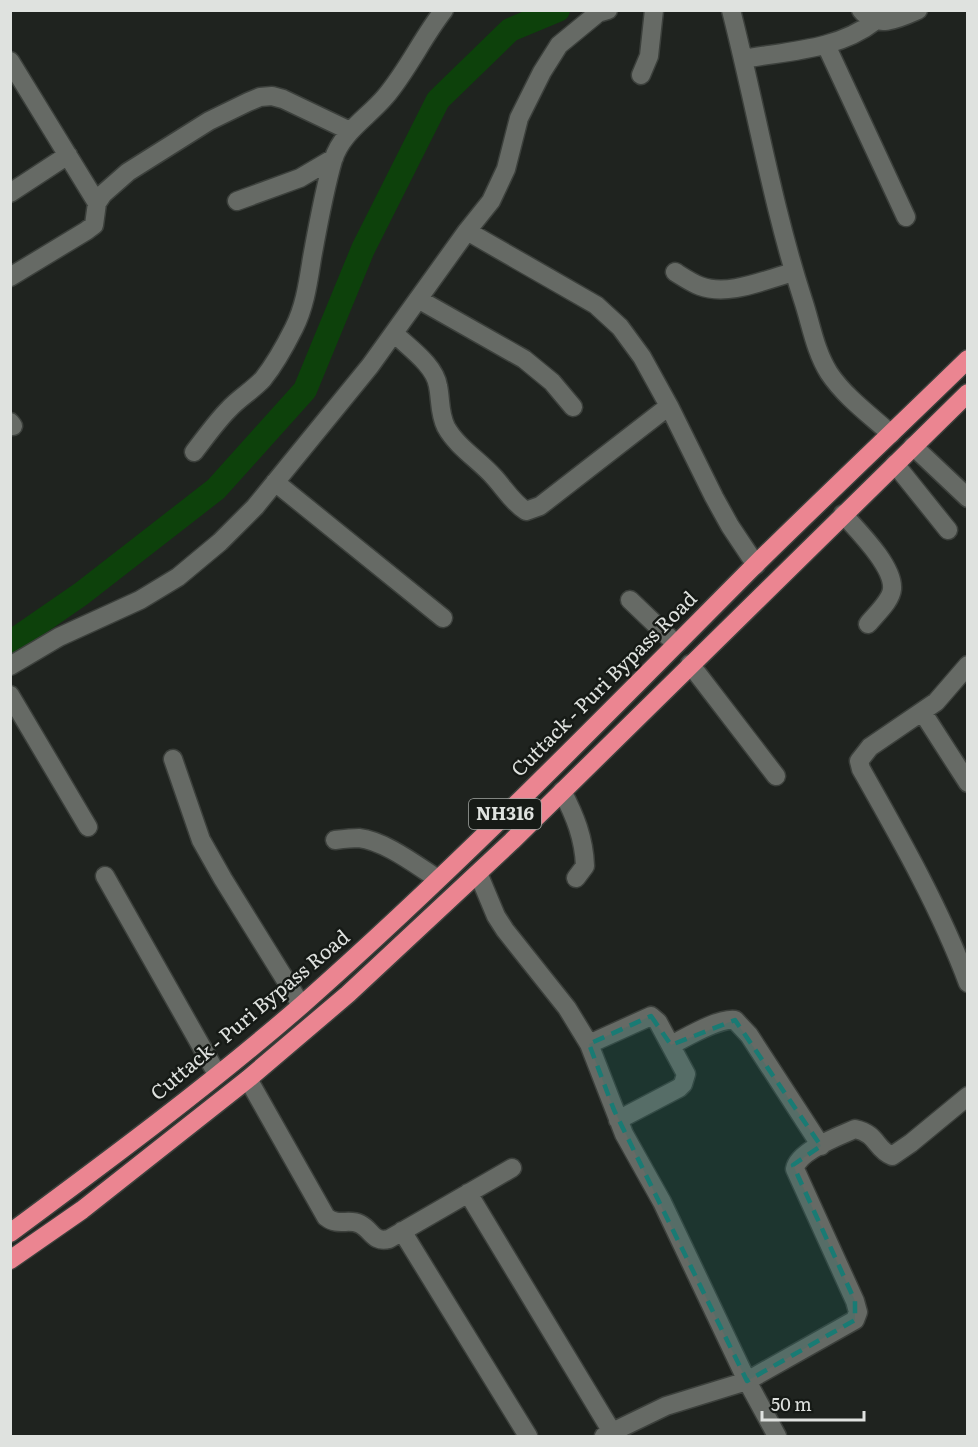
<svg xmlns="http://www.w3.org/2000/svg" width="978" height="1447" viewBox="0 0 978 1447" font-family="Literata,serif">
<style>
.lines{fill:none;stroke-linecap:round;stroke-linejoin:round}
.river{stroke:#0d410b;stroke-width:24}
.minor-casing{stroke:#3c403c;stroke-width:21}
.highway-casing{stroke:#3c403c;stroke-width:21}
.minor{stroke:#666a65;stroke-width:18}
.highway{stroke:#eb8591;stroke-width:18}
.marked{fill:#197b74;fill-opacity:0.2;stroke:#197b74;stroke-width:4.5;stroke-dasharray:12 8;stroke-linejoin:round}
.labels{text-anchor:middle;stroke-width:5;stroke-linejoin:round;paint-order:stroke}
.shield{fill:#161a16;stroke:#a3a6a3;stroke-width:1.5}
.shield-label{font-size:18px;font-weight:bold;fill:#dfe2df}
.street-label{font-size:20px;fill:#dfe2df;stroke:#161a16}
</style>
<rect width="100%" height="100%" fill="#1f231f"/>
<g class="lines">
<path class="river" d="M10,643l71,-49 135,-105 89,-99 58,-141 75,-149 72,-70 48,-20"/>
<g class="minor-casing">
<path id="minor" d="M731,10c25,97 41,195 72,290 8,24 12,51 26,73 16,24 41,42 62,61
M861,10c16,20 39,8 57,0
M826,45l80,172
M743,59c45,-8 95,-9 132,-38
M10,61l87,142
M641,75l8,-19 5,-46
M10,193l58,-38
M237,201l63,-23 34,-20
M467,231l129,74 24,22 22,30 27,49 45,91 16,29 26,39
M675,272c8,5 17,11 25,14 29,11 66,-7 94,-14
M10,277l76,-46 8,-6 3,-22 6,-9 25,-22 81,-51 39,-19 12,-5 12,-1 11,3 67,32
M418,299l106,60 28,23 21,25
M394,333c14,14 41,32 44,53 3,14 1,27 8,41 11,20 33,33 48,50 11,12 18,25 32,34l14,-5 129,-100
M10,422l3,4
M913,446l55,52
M194,452c11,-14 22,-30 35,-43 10,-11 24,-19 34,-30 12,-15 22,-33 31,-51 11,-22 14,-45 18,-70 6,-33 12,-67 21,-98 9,-28 34,-42 52,-63 23,-27 37,-59 59,-87
M895,464l53,66
M275,482l168,136
M843,514c14,16 51,52 49,75 -1,12 -16,25 -24,35
M630,600l46,44
M690,664l86,112
M968,665l-32,37 -66,45 -11,14 2,8c39,69 79,139 107,214
M10,666l49,-29 81,-37 38,-23 42,-35 35,-35 115,-141 97,-135 24,-30 15,-32 13,-51 23,-46 17,-27 39,-32 10,-3
M10,695l78,132
M923,713l45,70
M173,759l28,81 22,39 78,126
M562,791c13,25 22,47 23,75l-9,12
M335,840c8,-1 16,-2 24,-2 26,3 57,27 79,41
M478,873l18,43 9,14 62,78 22,36 35,90 38,68 85,179 30,55
M105,876l112,198
M589,1044l62,-28 7,6 28,52 -3,10 -4,4 -61,32
M671,1045c16,-8 47,-27 64,-25l14,15 72,111
M248,1079l78,138c13,10 22,1 34,7 12,6 13,19 29,15l123,-71
M468,1193l144,239
M402,1231l126,205
M604,1436l62,-30 81,-25 108,-61 3,-8 -3,-11 -60,-132c3,-18 44,-33 60,-40 23,5 20,20 37,27l19,-13 57,-47"/>
</g>
<g class="highway-casing">
<path id="highway" d="M10,1233c100,-74 200,-148 293,-229 156,-138 302,-288 449,-436 71,-70 144,-139 216,-209
M10,1260l72,-50 166,-131 100,-85 164,-153 456,-448"/>
</g>
<use href="#minor" class="minor"/>
<use href="#highway" class="highway"/>
</g>
<path class="marked" d="M651,1016l20,29 64,-25 86,126 -28,19 62,136v19l-108,61 -133,-271 -25,-66z"/>
<g class="labels">
<rect class="shield" x="469" y="799" width="72" height="30" rx="4.5"/>
<g class="shield-label">
<text x="505" y="820">NH316</text>
</g>
<g class="street-label">
<text transform="translate(604 684) rotate(-45)" y="7">Cuttack - Puri Bypass Road</text>
<text transform="translate(250 1015) rotate(-40)" y="7">Cuttack - Puri Bypass Road</text>
</g>
</g>
<rect width="978" height="1447" fill="none" stroke="#dfe2df" stroke-width="24"/>
<path d="M762 1411v9h102v-9" fill="none" stroke="#dfe2df" stroke-width="3"/>
<text x="771" y="1411" font-size="18" fill="#dfe2df" stroke="#161a16" stroke-width="4.5" paint-order="stroke">50 m</text>
</svg>
